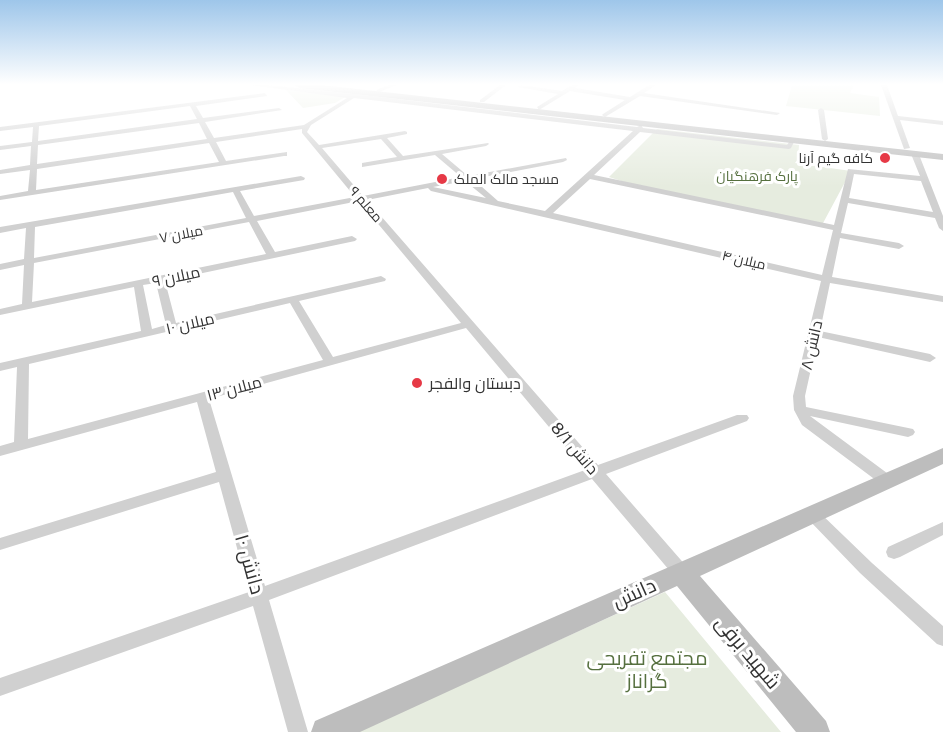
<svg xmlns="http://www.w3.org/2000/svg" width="943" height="732" viewBox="0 0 943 732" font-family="'Public Sans',Cairo,sans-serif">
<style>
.green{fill:#e6ecdf}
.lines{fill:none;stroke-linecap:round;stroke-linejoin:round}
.street{fill:#d0d0d0;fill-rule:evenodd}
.secondary{fill:#bdbdbd;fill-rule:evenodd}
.poi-dot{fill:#e63946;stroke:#fff;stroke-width:2}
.labels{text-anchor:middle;stroke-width:6;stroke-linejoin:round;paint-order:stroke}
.far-poi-label{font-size:14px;fill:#333;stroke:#fff;text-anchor:end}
.far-park-label{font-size:14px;fill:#56703f;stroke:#fff}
.far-street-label{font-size:14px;fill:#333;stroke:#fff}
.street-label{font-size:16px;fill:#333;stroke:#fff}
.poi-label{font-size:16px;fill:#333;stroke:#fff;text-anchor:start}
.near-street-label{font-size:20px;fill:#333;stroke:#fff}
.near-park-label{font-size:20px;fill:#56703f;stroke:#fff}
</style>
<rect width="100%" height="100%" fill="#fff"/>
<path class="green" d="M792,85h62l-4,8 29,4 1,19 -94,-10z
M286,90l59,7 -10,6 -32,5z
M657,129l142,16 -1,14 -3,4 56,8 -29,54 -173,-35 -40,-13z
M665,592l116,140h-424z"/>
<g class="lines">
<path class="street" d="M250,85h17l87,9 283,33 4,-2 2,3 144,17 5,-7 3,2 -4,8 -2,1 -149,-17 -46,43 240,50 14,-56 72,7 -9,-22 7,-2 25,64v15l-4,-3 -4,-10 -87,-15 -7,30 58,10 5,3 -5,3 -59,-11 -8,39 111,19v6l-113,-19 -10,48 110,23 6,4 -6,4 -112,-25 -13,59 1,11 107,22 2,3 -2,3 -5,2 -98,-21 81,60 2,4 -2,4 -5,1 -5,-1 -79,-59 -8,-15 -1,-14 28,-115 -390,-90 -3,-3 -61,12 231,265 139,-50h10l2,3 -2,3 -141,53 81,93 2,5 -2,5 -6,2 -6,-2 -83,-98 -323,121 39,132h-20l-35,-126 -253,90v-18l249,-86 -30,-110 -219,68v-12l216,-66 -19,-70 -197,54v-10l14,-4 3,-75 -17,4v-8l141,-32 -7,-44 -134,28v-6l22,-5 2,-39 -24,5v-6l24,-5 2,-31 -26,5v-6l301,-51 4,2 -1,2 -64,11 14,25 101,-19 -53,-64v-4l-86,13 10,19 61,-9v4h-3l-284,44v-4l28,-5 2,-21 -30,4v-4l30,-5 1,-19 -31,4v-4l32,-4 1,-15 -33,4v-4l265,-34 2,3 -71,10 7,12 76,-10 3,2 -77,12 9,16 90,-13 43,-27zM354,98l279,33 -88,80 -47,-10 -25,-22 90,-17 4,-2 -1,-2 -98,18 -26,-22 44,-8 3,-2 -1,-1 -85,13 -16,-18 20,-4v-2l-2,-1 -86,14 -12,-13 4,-7zM190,106l7,13 -159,22 1,-15zM199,123l8,16 -170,25 1,-19zM381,139l16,18 -35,6v4l73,-12 26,22 -98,19 -41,-48zM209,143l10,19 -183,28 1,-21zM854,174l67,7 12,31 -84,-14zM590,179l243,51 -11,45 -269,-62zM465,181l21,17 -53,-11zM233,192l13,26 -212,40 1,-31zM359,201l102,122 -128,34 -34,-56 86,-20 1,-2 -5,-3 -205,47 -11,-42 190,-40 2,-2 -5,-3 -77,16 -18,-31zM249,222l17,32 -234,48 2,-39zM156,283l10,42 -14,4 -9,-44zM290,303l33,57 -295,79 1,-75zM466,328l119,142 -320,116 -56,-187z
M389,85h8l-18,7 -3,-2z
M500,85h6l-22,17h-4v-2z
M572,85h7l-4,3 55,9 19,-12h7l-12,8 136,20 -3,2 -137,-19 -35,21 -3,-2 1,-1 22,-14 -55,-9 -31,19 -2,-3 21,-13 -40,-7 3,-2 41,6z
M881,85h6l11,31 45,5v4l-43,-5 10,28 -6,1z
M821,108l3,2 4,29 -3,2 -3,-2 -4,-29z
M812,508l5,2 55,53 71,63v20l-6,-2 -77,-71 -53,-55 -3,-4 3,-4z
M943,522v13l-43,22 -6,2 -6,-2 -2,-5 2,-5z"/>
<path class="secondary" d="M295,85h26l622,69v6l-644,-72z
M943,448v16l-243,112 126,145 4,11h-34l-119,-146 -317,146h-49l4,-11z"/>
</g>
<linearGradient id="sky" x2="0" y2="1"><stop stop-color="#9ec6ea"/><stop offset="0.45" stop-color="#fff"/><stop offset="1" stop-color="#fff" stop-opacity="0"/></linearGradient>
<rect width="943" height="187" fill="url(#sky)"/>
<g class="poi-dot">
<circle cx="885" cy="158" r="6"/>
<circle cx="442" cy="179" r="6"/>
<circle cx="417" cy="383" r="6"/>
</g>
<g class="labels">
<g class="far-poi-label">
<text x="873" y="163">کافه گیم آرنا</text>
<text x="454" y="184" text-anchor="start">مسجد مالک الملک</text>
</g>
<g class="far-park-label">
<text x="757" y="181">پارک فرهنگیان</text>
</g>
<g class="far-street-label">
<text transform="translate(366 204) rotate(49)" y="5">معلم ۹</text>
<text transform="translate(181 234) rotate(-11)" y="5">میلان ۷</text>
<text transform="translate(744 260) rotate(13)" y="5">میلان ۴</text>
</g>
<g class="street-label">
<text transform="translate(176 276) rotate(-12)" y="6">میلان ۹</text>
<text transform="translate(190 323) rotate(-13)" y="6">میلان ۱۰</text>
<text transform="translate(811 345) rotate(-77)" y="6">دانش ۸</text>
<text transform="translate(234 388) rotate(-15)" y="6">میلان ۱۳</text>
<text transform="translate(575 448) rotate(49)" y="6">دانش 8/1</text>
</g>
<g class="poi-label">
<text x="429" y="389">دبستان والفجر</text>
</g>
<g class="near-street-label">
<text transform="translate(250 564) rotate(74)" y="7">دانش ۱۰</text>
<text transform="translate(634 593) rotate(-24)" y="7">دانش</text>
<text transform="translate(748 652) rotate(50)" y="7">شهید برفی</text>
</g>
<g class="near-park-label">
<text x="647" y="665">مجتمع تفریحی<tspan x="647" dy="23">گراناز</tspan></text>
</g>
</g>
</svg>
